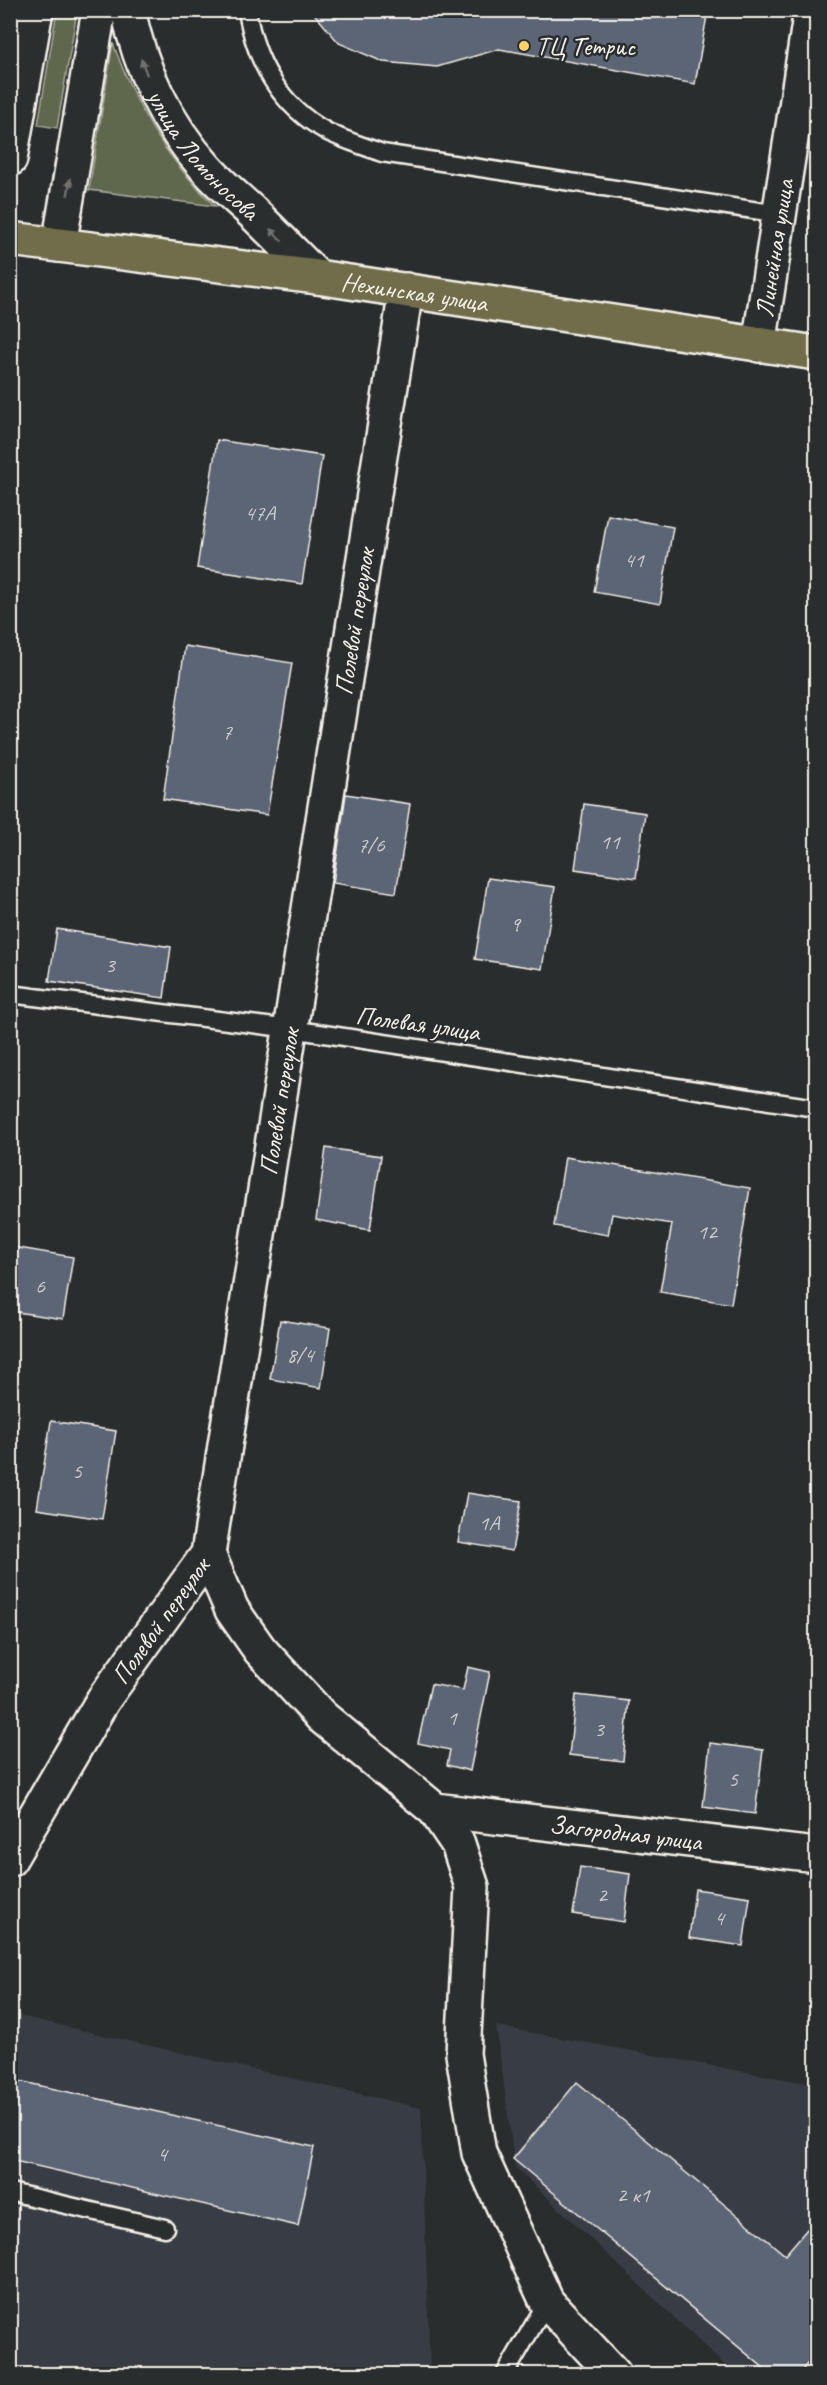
<svg xmlns="http://www.w3.org/2000/svg" width="827" height="2385" viewBox="0 0 827 2385" font-family="Caveat,sans-serif">
<style>
.built{fill:#393e44}
.green{fill:#5f674e;stroke:#aaac9b;stroke-width:1.5}
.building{fill:#5c6576;stroke:#f4f1e8;stroke-width:1.5}
.lines{fill:none;stroke-linecap:round;stroke-linejoin:round}
.lane-casing{stroke:#f4f1e8;stroke-width:21}
.street-casing{stroke:#f4f1e8;stroke-width:38}
.secondary-casing{stroke:#f4f1e8;stroke-width:38}
.primary-casing{stroke:#f4f1e8;stroke-width:38}
.lane{stroke:#2a2d2e;stroke-width:16}
.street{stroke:#2a2d2e;stroke-width:33}
.secondary{stroke:#2a2d2e;stroke-width:33}
.primary{stroke:#716d4b;stroke-width:33}
.oneway{fill:#71726f}
.poi-dot{fill:#ffd166;stroke:#2a2d2e;stroke-width:2}
.labels{text-anchor:middle;stroke-width:5;stroke-linejoin:round;paint-order:stroke}
.number-label{font-size:22px;fill:#cececc}
.poi-label{font-size:26px;fill:#f4f1e8;stroke:#2a2d2e;text-anchor:start}
.street-label{font-size:26px;fill:#f4f1e8;stroke:#2a2d2e}
</style>
<rect width="100%" height="100%" fill="#2a2d2e"/>
<filter id="ink" filterUnits="userSpaceOnUse"><feTurbulence type="fractalNoise" baseFrequency=".0167" numOctaves="2"/><feDisplacementMap in="SourceGraphic" scale="12" xChannelSelector="R" yChannelSelector="G"/><feConvolveMatrix kernelMatrix="1 2 1 2 8 2 1 2 1" color-interpolation-filters="sRGB"/></filter>
<g filter="url(#ink)">
<path class="built" d="M11,2014l410,94 9,264 4,2h-423z
M496,2026l320,59v289h-82l-219,-207z"/>
<path class="green" d="M57,11h20l-20,117 -19,-3z
M113,43c23,65 52,115 102,163l-126,-16z"/>
<path class="building" d="M311,10h397l-13,74 -196,-35 -62,18 -54,-5 -44,-19z
M217,440l105,16 -20,128 -105,-16z
M608,515l65,12 -13,77 -66,-12z
M185,646l107,17 -25,152 -104,-16z
M346,794l64,10 -14,89 -63,-10z
M584,804l61,9 -9,65 -61,-9z
M488,878l67,9 -13,82 -67,-10z
M57,929l114,18 -7,51 -115,-17z
M326,1148l55,8 -11,74 -54,-10z
M565,1157l185,31 -19,116 -71,-12 12,-68 -60,-10 -4,21 -54,-9z
M13,1247l60,10 -10,62 -53,-8v-51z
M280,1320l50,8 -9,60 -51,-9z
M51,1421l65,10 -14,88 -65,-10z
M467,1493l54,8 -9,50 -54,-9z
M468,1667l22,5 -20,99 -23,-6 3,-15 -32,-7 13,-59 32,6z
M576,1695l53,6 -6,60 -54,-6z
M710,1743l53,7 -8,64 -52,-7z
M580,1867l50,7 -6,48 -51,-8z
M695,1889l55,8 -7,49 -54,-8z
M10,2079l304,68 -16,79 -288,-66z
M577,2082l208,173 22,-26 9,8v116l-17,21h-28l-258,-215z"/>
<g class="lines">
<g class="lane-casing">
<path id="lane" d="M247,10c8,51 33,96 79,121 17,9 38,15 56,22l397,61
M10,994l281,35 525,79
M10,2192l155,36
M505,2374l42,-72"/>
</g>
<g class="street-casing">
<g id="street">
<path id="s1" d="M759,345l52,-335"/>
<path d="M208,1554l24,56 28,40 62,67 113,93 23,34 14,43 -9,167 16,99 68,149 67,72"/>
<path id="s2" d="M435,1810l381,45"/>
<path id="s3" d="M10,1859l93,-159 105,-146 198,-1264"/>
</g>
</g>
<g class="secondary-casing">
<g id="secondary">
<path id="s4" d="M128,10c12,58 38,114 78,158 14,16 31,30 46,44 22,21 43,43 65,65"/>
<path d="M10,159l26,-149"/>
<path d="M59,245l40,-235"/>
</g>
</g>
<g class="primary-casing">
<g id="primary">
<path id="s5" d="M10,239l307,38 499,76"/>
</g>
</g>
<use href="#lane" class="lane"/>
<use href="#street" class="street"/>
<use href="#secondary" class="secondary"/>
<use href="#primary" class="primary"/>
</g>
<defs><path id="oneway-solid" d="M-6-.8H1V-3.2L6.5 0L1 3.2V.8H-6Z" transform="scale(1.5)"/></defs>
<g class="oneway">
<use href="#oneway-solid" transform="translate(144 67) rotate(-110)"/>
<use href="#oneway-solid" transform="translate(69 187) rotate(-81)"/>
<use href="#oneway-solid" transform="translate(276 235) rotate(-135)"/>
</g>
</g>
<circle class="poi-dot" cx="524" cy="46" r="6"/>
<g class="labels">
<g class="number-label">
<text x="260" y="520">47А</text>
<text x="634" y="567">41</text>
<text x="227" y="739">7</text>
<text x="610" y="849">11</text>
<text x="371" y="852">7/6</text>
<text x="515" y="931">9</text>
<text x="110" y="972">3</text>
<text x="707" y="1239">12</text>
<text x="40" y="1293">6</text>
<text x="300" y="1362">8/4</text>
<text x="77" y="1478">5</text>
<text x="489" y="1530">1А</text>
<text x="452" y="1725">1</text>
<text x="599" y="1736">3</text>
<text x="733" y="1786">5</text>
<text x="602" y="1902">2</text>
<text x="719" y="1925">4</text>
<text x="162" y="2161">4</text>
<text x="633" y="2202">2 к1</text>
</g>
<g class="poi-label">
<text x="536" y="55">ТЦ Тетрис</text>
</g>
<g class="street-label">
<text dy="9" stroke="none"><textPath href="#s4" startOffset="166">улица Ломоносова</textPath></text>
<text dy="9" stroke="none"><textPath href="#s1" startOffset="98">Линейная улица</textPath></text>
<text dy="9" stroke="none"><textPath href="#s5" startOffset="408">Нехинская улица</textPath></text>
<text dy="9" stroke="none"><textPath href="#s3" startOffset="1308">Полевой переулок</textPath></text>
<text transform="translate(418 1023) rotate(8)" y="9">Полевая улица</text>
<text dy="9" stroke="none"><textPath href="#s3" startOffset="822">Полевой переулок</textPath></text>
<text dy="9" stroke="none"><textPath href="#s3" startOffset="282">Полевой переулок</textPath></text>
<text dy="9" stroke="none"><textPath href="#s2" startOffset="192">Загородная улица</textPath></text>
</g>
</g>
<rect width="827" height="2385" fill="none" stroke="#2a2d2e" stroke-width="36"/>
<rect x="18" y="18" width="791" height="2349" fill="none" stroke="#f4f1e8" stroke-width="2" filter="url(#ink)"/>
</svg>
